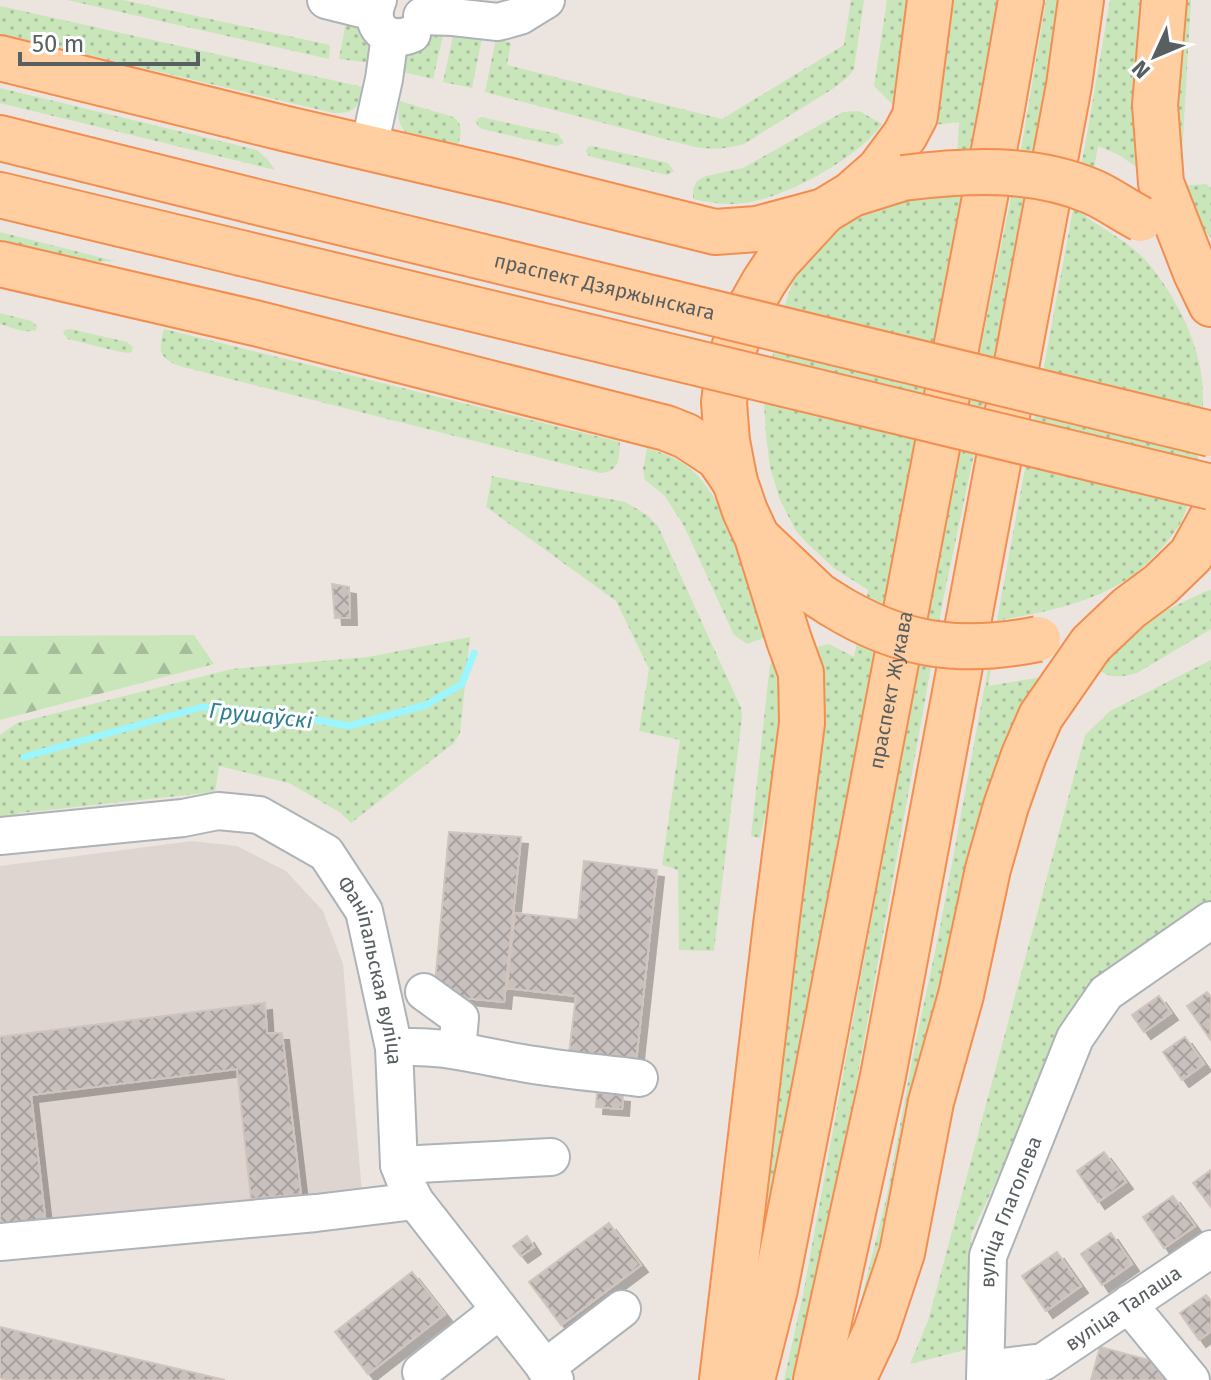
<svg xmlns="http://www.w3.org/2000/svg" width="1211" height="1380" viewBox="0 0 1211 1380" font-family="'Fira Sans',sans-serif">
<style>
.education{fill:#ded5d0}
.grass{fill:url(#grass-dots)}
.forest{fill:url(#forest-firs)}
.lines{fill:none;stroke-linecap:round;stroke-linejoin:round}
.stream{stroke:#9cf6ff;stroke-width:7}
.building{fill:url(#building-cross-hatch);stroke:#d0c4bd;stroke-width:2;filter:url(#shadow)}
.minor-casing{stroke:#adb3b6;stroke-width:40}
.major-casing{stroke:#f48d50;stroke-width:48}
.minor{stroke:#fff;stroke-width:36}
.major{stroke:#ffcfa1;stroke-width:44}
.major-bridge-casing{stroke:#f48d50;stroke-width:48;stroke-linecap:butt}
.major-bridge{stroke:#ffcfa1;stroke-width:44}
.labels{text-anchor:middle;stroke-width:6;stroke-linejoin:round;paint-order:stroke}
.street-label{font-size:20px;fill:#585f61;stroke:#fff}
.water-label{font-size:22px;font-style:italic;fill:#307f8e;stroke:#fff}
</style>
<defs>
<pattern id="grass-dots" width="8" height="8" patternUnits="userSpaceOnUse" patternTransform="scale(2)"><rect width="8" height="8" fill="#c9e5ba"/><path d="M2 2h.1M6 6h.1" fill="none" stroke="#a6bd9b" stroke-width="1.8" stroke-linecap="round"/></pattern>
<pattern id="forest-firs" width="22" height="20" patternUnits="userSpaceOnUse" patternTransform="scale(2)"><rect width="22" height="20" fill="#c9e5ba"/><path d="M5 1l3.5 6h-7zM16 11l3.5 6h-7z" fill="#a6bd9b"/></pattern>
<pattern id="building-cross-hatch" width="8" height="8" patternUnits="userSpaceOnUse" patternTransform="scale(2)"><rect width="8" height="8" fill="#c9c1be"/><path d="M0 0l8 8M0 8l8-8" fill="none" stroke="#a6a09e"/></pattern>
<filter id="shadow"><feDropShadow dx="7" dy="7" stdDeviation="0" flood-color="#0004"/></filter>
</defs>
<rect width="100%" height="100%" fill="#ece5df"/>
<path class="education" d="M192,841l45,5 49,25 37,40 20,53 21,253 -364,38v-389z"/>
<path class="grass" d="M67,0h56l207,45 -1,14z
M851,0h13l-10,69 -5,7 -15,12 -90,56c-18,5 -31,6 -49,3l-210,-55 11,-54 15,5 -4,22 215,54 122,-74z
M887,0h21l-16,104 -18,-18z
M941,0h60l-247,1297 54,-648 21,-5 25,13 14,-67 -34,-22 -27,-25 -11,-12 -16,-31 -10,-33 -4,-31 -2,-34 15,-81 15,-42 16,-24 27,-30 50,-26 68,-10 4,-67 -42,5z
M1046,0h16l-22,143 -97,457 -94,524 -55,256h-10l19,-85 127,-698 93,-459z
M1110,0h37v174l-28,-19 -21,-9 -12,71c22,15 46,27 63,47 26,32 48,74 53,115 4,37 -5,110 -21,143 -9,16 -34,44 -49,54 -39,27 -86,36 -132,44l-12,66 59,-10 -178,638 -18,27 36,-146 28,-150 24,-112 148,-799z
M1178,0h13l-9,155 -15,6z
M0,6l363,81c-3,20 -9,27 -30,26l-333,-79z
M348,11l23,21 1,31 -33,-4z
M445,27l-12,52 -43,-10 33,-36z
M454,32l28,6 -10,50 -29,-6z
M0,88l257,62 11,10 7,10 -275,-67z
M400,101l53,16c13,8 6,23 3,36 -30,-11 -65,-11 -56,-52z
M859,111l23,13c-22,32 -89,69 -127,77 -21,5 -41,3 -62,-2v-10l4,-8 9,-5 37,-8 100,-56z
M481,117l77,17 6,9 -8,3 -74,-17 -4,-3 -2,-4 2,-4z
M592,146l76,17 6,8 -7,4 -75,-18 -4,-2 -2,-4 2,-4z
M1206,184l5,4v51l-20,-27 -13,-26z
M0,232l115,29 -37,1 -78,-18z
M0,313l31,8 6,5 -1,4c-11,4 -25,-3 -36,-6z
M70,329l57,13 6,5 -1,5 -4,1 -8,-1 -52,-13 -5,-6 2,-3z
M164,329l456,113c-1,16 0,30 -20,31l-417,-106c-23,-8 -26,-14 -19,-38z
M647,448c37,11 51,23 71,56l53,131 -24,9 -13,-9 -50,-109 -20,-31 -19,-15 -2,-11z
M492,476l133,26 22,13 11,11 83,182 1,9 -28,234 -35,-1 -1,-80 -16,-5 18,-125 -41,-9 10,-62 -33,-68 -130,-94z
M1211,590v39l-74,44c-17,5 -32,6 -44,-9l55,-45 56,-27z
M470,637l-10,96 -6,10 -103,80 -10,-10 -52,-30 -70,-17 -4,26 -196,21 -11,6 -8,7v-91l17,-12 215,-54 136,-12z
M778,658l5,78 -23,102 -9,-2 19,-172z
M1211,660v250l-25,20 -92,48 -46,91 -77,166 2,113 -63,16 18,-43 157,-586 25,-24z"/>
<path class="forest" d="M194,635l20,29 -214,56v-84z"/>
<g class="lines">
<path class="stream" d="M24,757l178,-50 76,6 71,13 77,-21 36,-21 12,-31"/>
</g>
<path class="building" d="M332,584l17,3 1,31h-15z
M449,832l72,5 -17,165 -70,-7z
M584,861l73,9 -21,192 -67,-8 7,-58 -69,-8 8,-75 63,7z
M1207,992l4,5 -1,42 -23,-33z
M1159,996l12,17 -27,19 -12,-17z
M265,1003l2,30h15l19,161 -50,5 -14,-130 -206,26 15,130 -46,4v-192z
M1185,1037l19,27 -22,16 -19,-28z
M597,1093l26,2 -1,14 -26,-2z
M1104,1152l22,30 -28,20 -21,-31z
M1211,1170v37l-18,-24z
M1173,1196l22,30 -31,22 -21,-31z
M609,1223l32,42 -80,60 -32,-43z
M1111,1233l21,31 -30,21 -21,-31z
M527,1236l7,11 -13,9 -8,-10z
M1057,1252l24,34 -35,25 -24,-35z
M412,1272l33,42 -77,60 -33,-42z
M1206,1295l5,6v30l-12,9 -19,-27z
M0,1327l225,53h-216l-9,-2z
M1100,1347l71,19 -4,14h-76z"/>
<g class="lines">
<g class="minor-casing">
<g id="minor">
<path d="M326,0l48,12"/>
<path d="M378,0c-11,25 8,45 34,34"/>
<path d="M422,16l31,1 45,5 22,-6 26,-16"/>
<path d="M369,147l15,-68 6,-43"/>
<path id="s1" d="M0,836l183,-18 35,-7 41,4 67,38 38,58 30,137 5,117 7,18 9,18 140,179"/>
<path d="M424,992l36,26 -3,32"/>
<path d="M394,1048c43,-5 85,8 128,15 39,7 78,10 117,15"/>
<path d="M399,1165l152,-8"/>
<path d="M0,1242l316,-29 99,-12"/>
<path d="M1130,1303l9,14 52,63"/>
<path d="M545,1368l77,-59"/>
<path id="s2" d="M986,1369l57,-7 168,-113"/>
<path d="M421,1372l79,-62"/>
<path id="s3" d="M985,1380l3,-124 87,-218 31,-45 105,-73"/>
</g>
</g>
<g class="major-casing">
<g id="major">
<path d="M1164,0l-9,105 6,78 35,90 15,31"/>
<path d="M0,58l287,71 220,51 208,52 42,-3 67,-18"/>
<path d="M0,138l253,63"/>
<path d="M855,191l24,-21 26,-35 10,-19 15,-116"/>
<path d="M0,195l241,58"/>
<path d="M0,264l255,59 411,105 20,8 32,21 17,25"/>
<path d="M759,539l59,56 14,9"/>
<path d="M722,1380l54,-455 26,-202 -1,-50 -12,-33 -32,-103 -12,-26 -10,-29 -8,-41 -3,-39 5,-40 18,-50 17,-30 14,-21 46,-50 28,-17 51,-16"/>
<path id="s4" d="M752,1380l23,-91 35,-177 192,-1004 19,-108"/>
<path d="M816,1380l67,-304 186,-991 12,-85"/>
<path d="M853,1380l23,-49 26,-78 29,-151 30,-107 27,-126 18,-63 18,-51 17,-39 50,-72 38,-36 31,-23 31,-30 20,-36"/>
</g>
</g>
<use href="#minor" class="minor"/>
<use href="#major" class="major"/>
<g class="major-bridge-casing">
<g id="major-bridge">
<path d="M903,178c63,-8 130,-12 190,14 16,7 32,19 48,27"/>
<path id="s5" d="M253,201l958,233"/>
<path d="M241,253l970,234"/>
<path d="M832,604c67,42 128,51 206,35"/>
</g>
</g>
<use href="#major-bridge" class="major-bridge"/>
</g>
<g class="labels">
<g class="street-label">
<text dy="7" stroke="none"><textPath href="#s5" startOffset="362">праспект Дзяржынскага</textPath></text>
<text dy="7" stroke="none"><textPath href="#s4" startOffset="704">праспект Жукава</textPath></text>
<text dy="7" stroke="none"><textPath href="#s1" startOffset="466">Фаніпальская вуліца</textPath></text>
<text dy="7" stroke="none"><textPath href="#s3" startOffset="172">вуліца Глаголева</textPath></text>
<text dy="7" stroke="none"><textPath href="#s2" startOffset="154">вуліца Талаша</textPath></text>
</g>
<g class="water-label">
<text transform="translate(261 715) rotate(6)" y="8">Грушаўскі</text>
</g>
</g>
<g transform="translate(1155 56) rotate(226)" stroke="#ffffff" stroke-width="6" paint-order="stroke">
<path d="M0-6L14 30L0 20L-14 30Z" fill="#585f61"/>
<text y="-12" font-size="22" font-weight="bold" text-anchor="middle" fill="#585f61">N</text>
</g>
<path d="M20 52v12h178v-12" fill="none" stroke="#585f61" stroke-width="4"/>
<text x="32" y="52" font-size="24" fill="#585f61" stroke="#ffffff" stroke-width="6" paint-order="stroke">50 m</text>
</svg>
